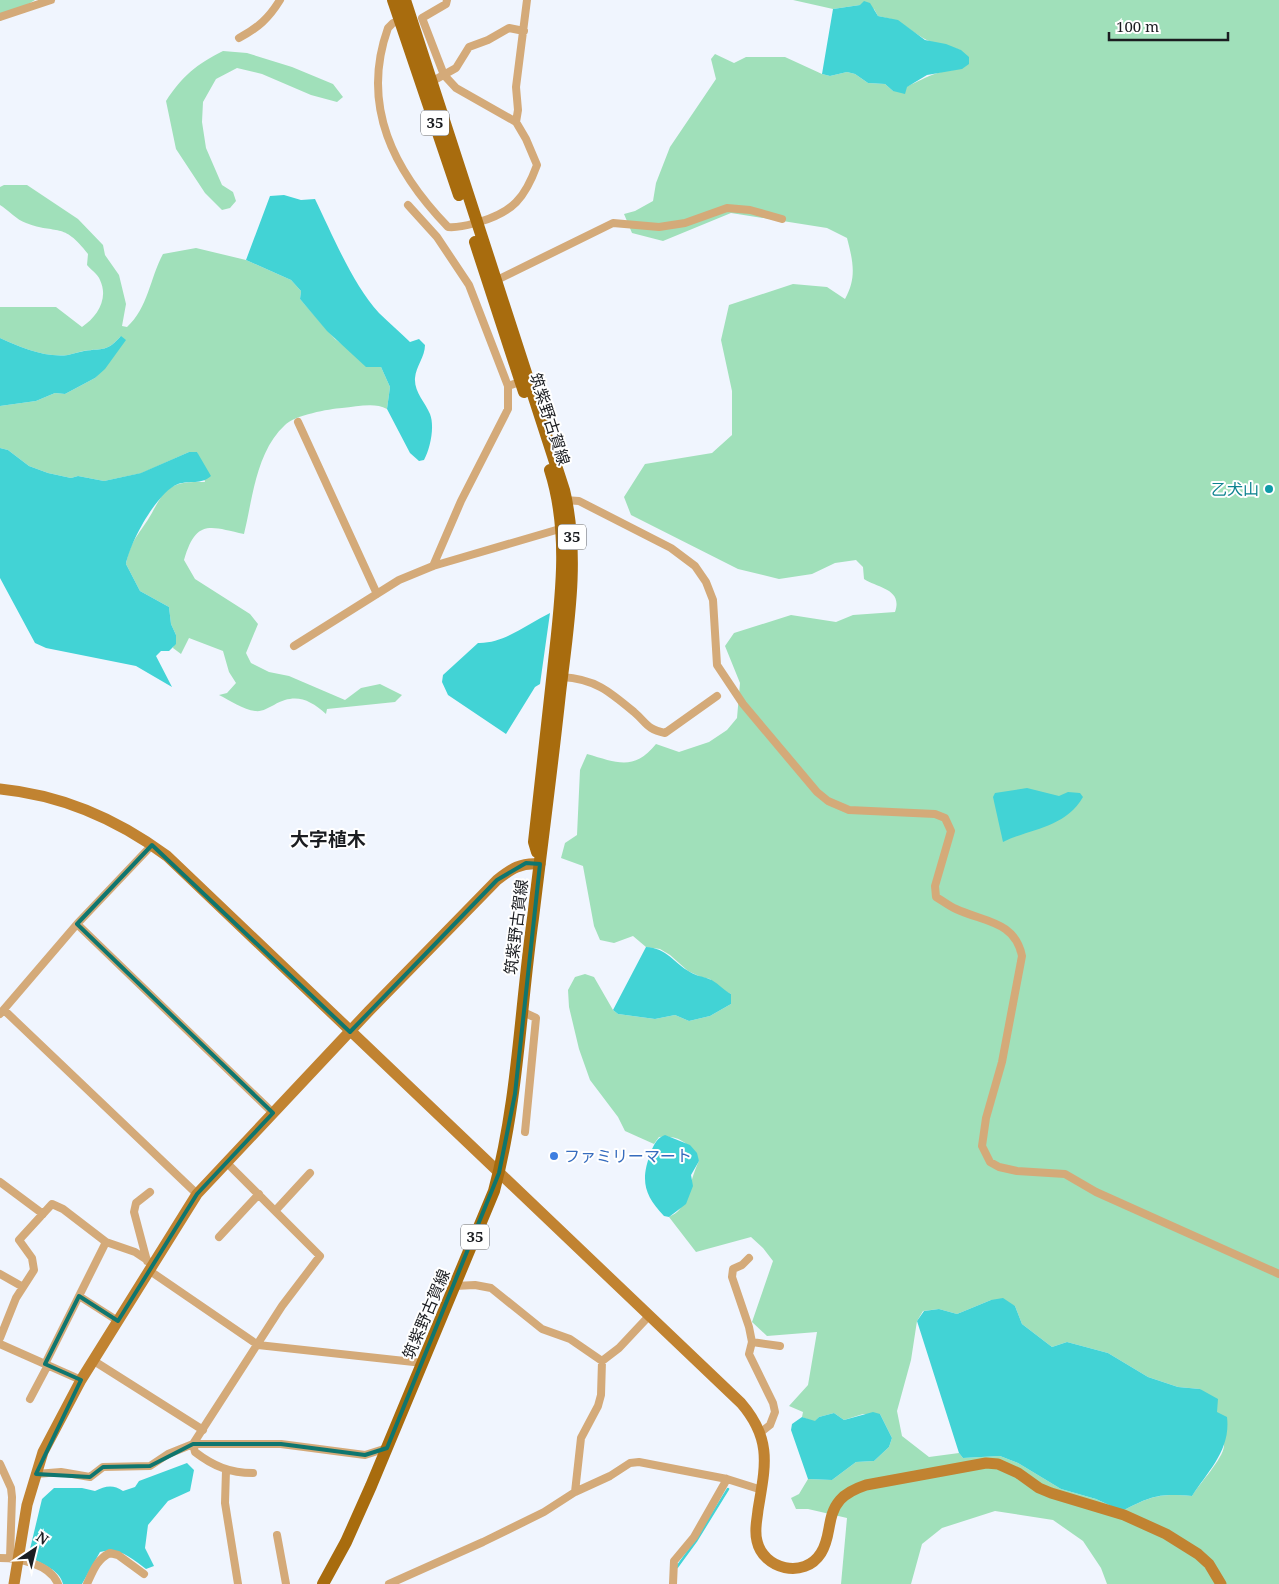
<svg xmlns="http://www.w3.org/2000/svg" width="1279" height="1584" viewBox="0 0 1279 1584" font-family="'Noto Serif','Noto Sans JP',serif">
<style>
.green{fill:#a0e0ba;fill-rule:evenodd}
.water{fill:#42d3d5}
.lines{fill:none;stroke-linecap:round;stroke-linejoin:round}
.stream{stroke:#42d3d5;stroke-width:2.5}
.street{stroke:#d4aa79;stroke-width:8}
.secondary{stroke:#c18331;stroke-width:11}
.primary{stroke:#a86c0e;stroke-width:12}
.marked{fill:none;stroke:#0f766e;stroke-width:4;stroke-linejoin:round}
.culture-dot{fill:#0f9aa8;stroke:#fff;stroke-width:2}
.shop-dot{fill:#3f7fe0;stroke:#fff;stroke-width:2}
.labels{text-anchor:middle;stroke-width:4;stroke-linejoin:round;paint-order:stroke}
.shield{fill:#fff;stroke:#5f6164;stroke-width:1}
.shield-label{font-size:15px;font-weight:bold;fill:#1b1d21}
.street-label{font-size:16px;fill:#1b1d21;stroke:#fff}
.culture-label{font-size:16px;fill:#0d838f;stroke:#fff;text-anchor:end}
.shop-label{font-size:16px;fill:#366cbe;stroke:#fff;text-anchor:start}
.quarter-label{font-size:19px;font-weight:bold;fill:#1b1d21;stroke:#fff}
</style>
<rect width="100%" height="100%" fill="#f0f5fe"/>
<path class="green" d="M0,0h35l-35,21z
M793,0h486v1584h-172l-6,-16 -18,-27 -30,-21 -58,-9 -53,17 -20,16 -11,40h-70l6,-66 -39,-9h-12l-5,-11 8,-4 9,-15 24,1 24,-18 18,-1 15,-14 3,-9 -12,-24h-17l-19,6 -10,-7 -15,4 -4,5 -13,-5 1,-5 -14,-6 19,-21 9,-53 -50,4 -15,-14 21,-61 -10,-13 -12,-11 -55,15 -27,-35c3,-2 8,-4 10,-7 9,-10 13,-36 20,-49 -10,-18 -19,-26 -40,-24l-5,7 -29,-13 -7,-14 -28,-37 -11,-31 -10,-42 -1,-17 7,-13 10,-3 9,3 19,33 5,4 37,5 20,-4 14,6 21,-5 21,-12v-10l-12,-6 -9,-9 -9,-2 -13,-6 -18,-16 -10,-6 -14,-2 -13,-11 -19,7 -14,-3 -6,-14 -11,-60 -22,-8 4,-15 12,-8 3,-65 7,-16c31,9 47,17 69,-10l23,8 30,-10 18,-12 10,-12 3,-35 -15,-37 9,-13 57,-18 45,7 17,-7 42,-3c8,-23 -17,-24 -31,-33l-1,-12 -7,-7 -21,3 -23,11 -33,5 -41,-10 -107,-54 -7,-18 21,-33 67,-11 20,-18v-44l-11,-51 8,-35 64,-21 34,3 18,12c12,-21 8,-38 2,-61l-20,-10 -96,-15 -68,28 -31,-8 -8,-19 11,-3 18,-10 3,-18 14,-36 46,-68 -5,-20 4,-5 19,9 12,-6h39l37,17 8,2 17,-4 8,2 13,9 17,1 8,7c22,-5 35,-19 60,-21l7,-20c-10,-4 -30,-7 -37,-12 -20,-12 -19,-17 -45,-22l-4,-7 -14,-4 -27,4zM991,1300l24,6 7,18 30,23 15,-5 41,11 40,24 30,10 22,2c12,17 25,35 24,57 -1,13 -25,38 -32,50 -32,-3 -41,0 -70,15l-26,-12 -35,-10 -43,-26 -18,-7 -37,2 -4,-5 -30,4 -27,-21 -5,-25 14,-51 6,-39 6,-10 16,-2 18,5z
M223,51l24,2 45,14 41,17 10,13 -6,5 -26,-7 -49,-21 -25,-6 -21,11 -13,23 -1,20 4,26 16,37 11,7 3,9 -6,7 -8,2 -17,-17 -29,-44 -10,-48c17,-26 30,-36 57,-50z
M4,185h23l51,34 25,26 2,10 14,20 7,29 -4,22 5,1c21,-19 23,-49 36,-73l33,-6 50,12 45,20 10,11 -1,8 35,40 12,9 34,19 9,20 -3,22c-13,-7 -30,-2 -45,-1 -13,1 -47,7 -57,17 -29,27 -32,72 -41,109 -35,-8 -48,-15 -60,26l11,19 55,35 8,10 -12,29 5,10 18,9 20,4 56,24 16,-12 19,-4 22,11 -7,7 -68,7 -1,5c-17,-15 -31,-21 -52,-9 -6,3 -12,7 -19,6 -11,-1 -26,-11 -36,-16l8,-2 9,-10 -7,-11 -6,-21 -34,-13 -8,16 -8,-6 3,-13 -5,-11 -2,-17 -29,-16 -14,-27c5,-27 17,-33 28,-55 5,-8 8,-16 16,-21 11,-7 23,-6 35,-6l-8,-30h-8l-47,21 -38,8 -26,-5 -7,2 -23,-5 -19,-7 -21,-16 -8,-2v-42l36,-5 19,-8 10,1 30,-16 15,-17 11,-25c-14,16 -18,12 -38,15 -5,1 -10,3 -15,4 -22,3 -49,-8 -68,-17v-31h56l26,20c15,-10 27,-28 18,-47 -2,-6 -10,-11 -13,-15l1,-11c-25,-33 -31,-19 -62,-31 -9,-3 -18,-13 -26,-18v-18z"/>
<path class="water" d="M864,1l6,2 8,13 20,4 27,20 21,4 15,6 8,7v7l-7,5 -35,6 -20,12 -2,7 -12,-3 -8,-7 -17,-1 -13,-9 -8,-2 -17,4 -8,-2 11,-65 27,-4z
M284,195l17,5 14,-1c17,35 38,86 64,114 10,10 21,19 31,29l9,-3 6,6c0,12 -9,21 -10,33 -1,14 10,24 15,36 5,13 0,35 -6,46l-5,1 -9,-8 -23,-44 3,-22 -9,-20h-15l-39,-36 -27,-32 1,-8 -10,-11 -45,-20 24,-64z
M121,336l5,4 -21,29 -10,9 -30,16 -10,-1 -19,8 -36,5v-68c19,9 46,20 68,17 5,-1 10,-3 16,-4 19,-3 23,1 37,-15z
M0,448l8,2 21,16 19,7 23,5 7,-2 26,5 37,-8 48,-21h8l14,24c-10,9 -21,4 -33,8 -21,8 -48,58 -52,80l14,27 29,16 2,17 5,11v9l-7,7h-8l-5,5 16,31 -36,-21 -90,-18 -11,-5 -35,-65z
M550,613l-10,71 -5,3 -29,47 -58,-39 -6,-13 1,-7 35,-32c26,1 49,-19 72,-30z
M1027,788l32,8 9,-4 12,1 3,4c-18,31 -51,31 -80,45l-10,-45 2,-4z
M646,947c21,1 28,16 44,25 6,4 12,4 19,7 7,2 14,11 22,15v10l-21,12 -21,5 -14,-6 -20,4 -37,-5 -5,-4z
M665,1135l25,10 7,8 2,8 -8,14 2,11 -7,18 -17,13 -5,-1c-20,-21 -24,-36 -13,-64 3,-8 6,-14 14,-17z
M1003,1298l12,8 7,18 30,23 15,-5 41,11 40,24 30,10 22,2 18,10 -1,13 10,5c4,33 -19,54 -35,79 -33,-3 -41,0 -70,15l-26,-12 -35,-10 -43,-26 -18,-7 -37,2 -4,-5 -42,-132 7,-10 15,-2 18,5 34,-14z
M873,1412l7,2 12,24 -3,9 -15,14 -18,1 -24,18 -24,-1 -17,-49 1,-6 10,-7 13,4 4,-4 15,-4 10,7z
M187,1463l7,7 -4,21 -22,10 -20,24 -3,23 9,18 -8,3c-15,-11 -26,-22 -46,-17l-18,32h-19c-3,-14 -20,-19 -31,-26l-2,-9 12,-50 12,-11h28l13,3c10,-5 18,-7 28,0l12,-4 4,-6z"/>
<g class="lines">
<path class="stream" d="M677,1567l19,-26 32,-52"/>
<path class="street" d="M0,17l51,-17
M402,20l-9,3 -5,5c-28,78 6,143 60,199 12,1 20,-2 31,-5 34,-10 46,-24 58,-57l-11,-26 -10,-17 -60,-34 -12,-13 -22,-57 24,-14 1,-4
M239,38c19,-10 30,-20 41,-38
M431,82l25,-14 13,-21 19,-7 21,-12 15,3
M516,122l2,-12 -2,-23 11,-87
M408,205l29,32 32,48 39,101
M497,280l116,-57 46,4 26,-4 42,-15 23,2 32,9
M298,422l79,172
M564,500l15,1 92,47 24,18 11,16 7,18 4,65 26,39 74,88 11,9 21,9 86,4 10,4 6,13 -16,55 1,11c7,4 13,9 20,12 28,13 59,12 66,47l-20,106 -16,56 -4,28 8,16 9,5 18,4 48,3 31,18 183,82
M433,566l28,-65 47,-92v-23l15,-5
M294,646l105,-66 34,-14 130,-38
M562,677c33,2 47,14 72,35 13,11 12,17 31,21l52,-37
M77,924l196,189
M4,1010l193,184
M523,1012l13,6 -11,114
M0,1014l77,-90 75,-79
M0,1182l43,32
M275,1211l35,-38
M219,1237l40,-43
M749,1258l-7,7 -9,4 -1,8 17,50 3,15 -3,12 24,49 2,9 -5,13 -10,8
M147,1261l-13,-49 2,-9 14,-11
M150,1271l108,74 165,18
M0,1274l23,13
M455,1286l20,-1 16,3 51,41 28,10 32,22 17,-13 30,-32
M79,1296l39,25
M0,1338l16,-40 18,-28 -2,-12 -13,-18 33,-36 11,5 43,33
M752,1342l28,4
M0,1344l45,20 61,-122 29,10 18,12
M94,1361l109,69
M45,1364l36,16
M30,1399l18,-34
M0,1464l11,24 1,9 -2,61
M226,1470l-1,33 13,81
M253,1473c-23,0 -40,-7 -58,-21l-2,-8h88l84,11 22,-7
M36,1474l25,-2 29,5 13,-10 47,-1 18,-12 25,-10 89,-138 38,-50 -94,-94
M575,1492l6,-54 17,-32 3,-11 1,-34
M277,1535l9,49
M0,1558c19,0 50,6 58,26
M87,1584c6,-13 10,-25 23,-31l8,2 26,19
M389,1584l94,-42 61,-30 31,-20 35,-16 20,-13 9,-1 88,17 35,11
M673,1584l1,-23 20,-24 33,-58"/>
<path class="secondary" d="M0,789c62,6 117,30 167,67l574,547c32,37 24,64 17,107 -1,11 -4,20 -1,31 6,28 47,39 64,12 11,-17 5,-37 19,-53 7,-8 17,-12 26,-15l120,-22 12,1 20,9 21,15 12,5 73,22 42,19 32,20 11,10 12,20
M14,1584l13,-79 16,-53 38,-72 116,-186 172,-183 128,-131c14,-11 24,-18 43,-16"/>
<path class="primary" d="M393,0l66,195
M475,242l49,150
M537,852l-3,-10c6,-57 13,-114 19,-171 7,-66 18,-136 -3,-201
M323,1584l23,-42 25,-56 123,-295c24,-90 26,-181 39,-273 9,-75 19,-150 27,-225 8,-67 20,-136 4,-203l-159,-490"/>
</g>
<path class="marked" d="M152,845l198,187 147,-152 29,-17 14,1 -25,230 -16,79 -112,275 -22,7 -84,-11h-88l-43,22 -47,1 -13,10 -54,-3 45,-94 -36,-16 34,-68 39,25 79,-127 76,-81 -196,-189z"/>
<circle class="culture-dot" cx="1269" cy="489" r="5"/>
<circle class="shop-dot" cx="554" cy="1156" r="5"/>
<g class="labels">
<g class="shield">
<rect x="421" y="110.5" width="28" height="25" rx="4"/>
<rect x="558" y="524.5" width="28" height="25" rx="4"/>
<rect x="461" y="1224.5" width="28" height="25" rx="4"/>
</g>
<g class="shield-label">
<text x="435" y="128">35</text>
<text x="572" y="542">35</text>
<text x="475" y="1242">35</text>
</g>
<g class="street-label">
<text transform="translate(550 419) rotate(72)" y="6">筑紫野古賀線</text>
<text transform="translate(516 927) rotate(-83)" y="6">筑紫野古賀線</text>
<text transform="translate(426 1314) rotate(-67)" y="6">筑紫野古賀線</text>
</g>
<g class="culture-label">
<text x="1259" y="495">乙犬山</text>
</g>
<g class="shop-label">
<text x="564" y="1162">ファミリーマート</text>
</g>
<g class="quarter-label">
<text x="328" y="846">大字植木</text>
</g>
</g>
<g transform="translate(35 1549) rotate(35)" stroke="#ffffff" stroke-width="4" paint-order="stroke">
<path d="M0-4L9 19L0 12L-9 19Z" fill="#1b1d21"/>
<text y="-8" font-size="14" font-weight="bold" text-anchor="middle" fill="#1b1d21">N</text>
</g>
<path d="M1109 32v8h119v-8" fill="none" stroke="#1b1d21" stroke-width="2.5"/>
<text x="1116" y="32" font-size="15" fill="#1b1d21" stroke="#ffffff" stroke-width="4" paint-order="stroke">100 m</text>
</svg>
